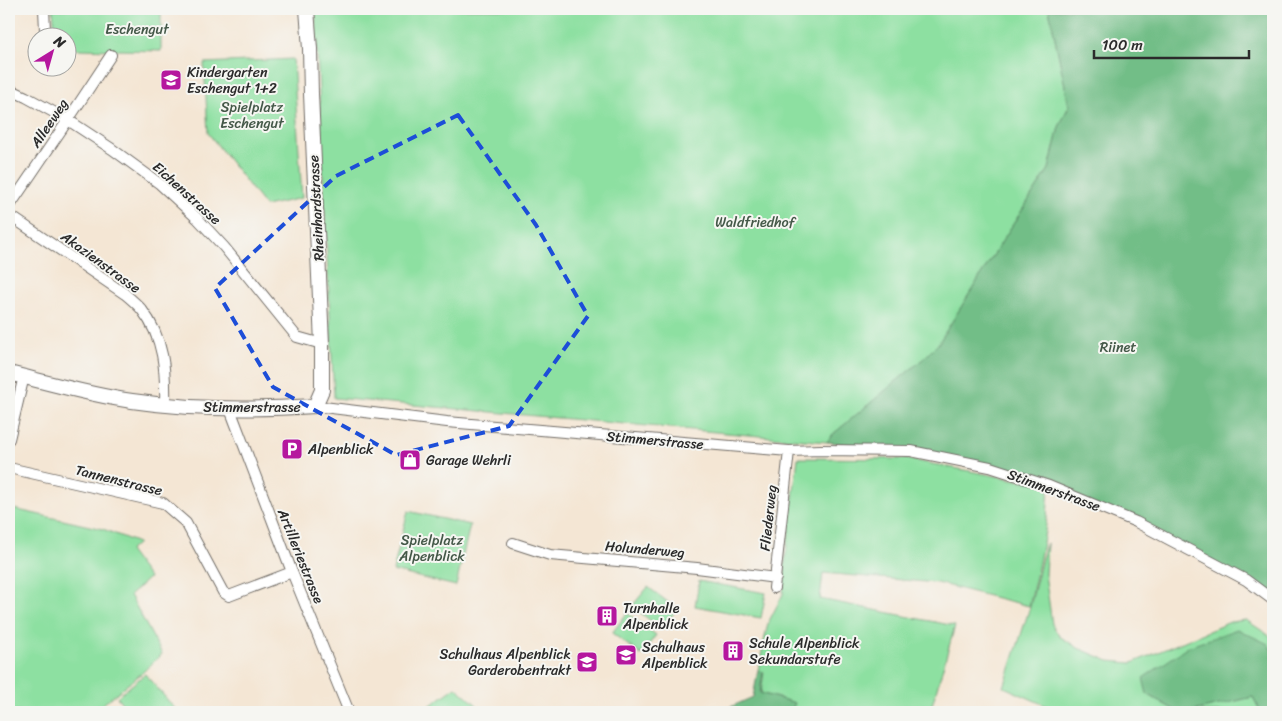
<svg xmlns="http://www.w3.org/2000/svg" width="1282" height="721" viewBox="0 0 1282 721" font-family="Sriracha,sans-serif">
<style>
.green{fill:#8de0a1;stroke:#5c8666}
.forest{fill:#72be87;stroke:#4e7459}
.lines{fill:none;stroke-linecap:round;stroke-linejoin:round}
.street-casing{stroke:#716c66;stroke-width:12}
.secondary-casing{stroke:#716c66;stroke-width:16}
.street{stroke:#fff;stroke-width:10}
.secondary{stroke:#fff;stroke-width:14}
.marked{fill:none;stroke:#1d4ed8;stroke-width:4;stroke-dasharray:10 6;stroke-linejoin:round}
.labels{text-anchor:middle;stroke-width:4;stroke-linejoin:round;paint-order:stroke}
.park-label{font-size:14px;fill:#445848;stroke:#f6f6f2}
.poi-label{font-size:14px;fill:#2b2b2b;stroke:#f6f6f2;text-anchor:start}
.street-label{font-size:14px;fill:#2b2b2b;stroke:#f6f6f2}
</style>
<rect width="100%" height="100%" fill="#f6f6f2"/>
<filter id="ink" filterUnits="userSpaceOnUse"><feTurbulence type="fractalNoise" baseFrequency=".02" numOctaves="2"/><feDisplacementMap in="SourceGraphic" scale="10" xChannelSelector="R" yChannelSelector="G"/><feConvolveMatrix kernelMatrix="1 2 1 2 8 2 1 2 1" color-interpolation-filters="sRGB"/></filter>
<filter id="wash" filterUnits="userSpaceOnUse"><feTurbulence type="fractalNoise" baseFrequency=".0096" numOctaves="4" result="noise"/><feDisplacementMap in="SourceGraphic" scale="20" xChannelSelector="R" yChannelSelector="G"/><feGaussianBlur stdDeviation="1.12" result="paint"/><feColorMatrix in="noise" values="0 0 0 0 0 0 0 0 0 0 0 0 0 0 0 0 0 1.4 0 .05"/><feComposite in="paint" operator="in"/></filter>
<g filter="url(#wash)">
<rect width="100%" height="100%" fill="#f4e6d4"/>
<path class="green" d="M53,9h108v42l-86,-2 -7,-3v-8l-10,-1 -3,-4z
M315,9h734l20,97 -10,21 -10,42 -41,63 -70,112 -15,15 -91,76 -5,7 -493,-44z
M293,59l9,139 -37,8 -57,-73 -4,-70z
M798,458l108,1 143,27c-1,11 -1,21 -2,32 -4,29 -11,59 -18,88l-92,-23 -114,-10 -3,26 135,27 -25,86h-139l4,-9 -34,-10 3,-21 -6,-2 10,-47 15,-29 2,-25h-1z
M9,508l94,21 35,14 -9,8 20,27 -19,17 32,59 -20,19 -49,39h-84z
M408,511l62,14 -14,61 -63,-15z
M1047,543l-2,31 7,50 7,12 19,12 31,13 23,2 98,-41 16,-2 27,18v15l-5,-9 -121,50 31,18h-118l-56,-25 26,-80 12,-49z
M699,581l67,12 -5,25 -66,-12z
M648,587l29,22 -16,20 -29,-23z
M627,613l29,22 -15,20 -29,-22z
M145,674l33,38h-49l-12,-15z
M456,687l29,25h-64z
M1253,697l8,15h-72z"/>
<path class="forest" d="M1049,9h224v591l-137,-78 -87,-36 -138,-35 -84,-9 5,-7 91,-76 15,-15 70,-112 41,-63 10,-42 10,-21z
M1237,629l31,15 5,9v50l-2,9h-10l-8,-15 -64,15h-11l-31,-18 -4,-16 45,-31z
M758,670l5,2 -3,21 35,10 -4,9h-72l34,-15z"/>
</g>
<g filter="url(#ink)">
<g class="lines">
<g class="street-casing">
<path id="street" d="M44,9l1,21
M9,89l17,8 42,23 44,29 48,35 37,34 27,29 73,90 25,7
M9,207l59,-87 43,-65
M9,215l116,79c6,5 12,10 17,16 22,28 24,61 23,95
M315,406l132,16 342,29 32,-1 90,1 79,16 59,19 87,36 110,58 27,20
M230,409l62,163 57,140
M9,439l15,-63
M9,468l154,35 23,20 37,69 6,4 63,-24
M513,543l37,12 147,13 79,10
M774,588l15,-137"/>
</g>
<g class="secondary-casing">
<path id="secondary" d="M9,373c40,10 81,22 123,28 61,9 122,9 183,5l7,-16v-46l-11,-250 -1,-45 -3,-40"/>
</g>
<use href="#street" class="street"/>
<use href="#secondary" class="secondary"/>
</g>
</g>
<path class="marked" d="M458,115l78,110 52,91 -79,110 -113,29 -123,-68 -58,-99 121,-112z"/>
<defs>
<g id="school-square" transform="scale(1.125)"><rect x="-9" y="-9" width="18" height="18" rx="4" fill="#b5179e" stroke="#f6f6f2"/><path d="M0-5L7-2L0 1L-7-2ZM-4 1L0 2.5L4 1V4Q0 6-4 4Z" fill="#fff"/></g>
<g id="parking-square" transform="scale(1.125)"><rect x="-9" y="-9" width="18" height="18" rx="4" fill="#b5179e" stroke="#f6f6f2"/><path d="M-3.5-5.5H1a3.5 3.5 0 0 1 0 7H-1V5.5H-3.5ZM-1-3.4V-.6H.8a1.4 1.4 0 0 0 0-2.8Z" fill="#fff"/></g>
<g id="shop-square" transform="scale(1.125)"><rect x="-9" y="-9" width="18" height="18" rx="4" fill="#b5179e" stroke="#f6f6f2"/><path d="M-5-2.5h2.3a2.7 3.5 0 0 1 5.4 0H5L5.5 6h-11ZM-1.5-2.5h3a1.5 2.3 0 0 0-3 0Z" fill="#fff"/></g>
<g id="building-square" transform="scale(1.125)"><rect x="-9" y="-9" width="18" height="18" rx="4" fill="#b5179e" stroke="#f6f6f2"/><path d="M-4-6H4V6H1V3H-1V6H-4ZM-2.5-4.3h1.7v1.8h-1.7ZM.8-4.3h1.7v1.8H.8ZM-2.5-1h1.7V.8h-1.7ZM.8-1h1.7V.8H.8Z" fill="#fff"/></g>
</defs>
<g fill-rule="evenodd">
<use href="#school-square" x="171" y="80"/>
<use href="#parking-square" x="292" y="449"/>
<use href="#shop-square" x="410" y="460"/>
<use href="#building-square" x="607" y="616"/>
<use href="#building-square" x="733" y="651"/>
<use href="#school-square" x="626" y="655"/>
<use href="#school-square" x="587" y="662"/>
</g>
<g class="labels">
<g class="park-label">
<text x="137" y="34">Eschengut</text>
<text x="252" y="112">Spielplatz<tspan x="252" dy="16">Eschengut</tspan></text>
<text x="755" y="227">Waldfriedhof</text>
<text x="1118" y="352">Riinet</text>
<text x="432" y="545">Spielplatz<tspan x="432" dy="16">Alpenblick</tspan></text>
</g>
<g class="poi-label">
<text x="187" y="77">Kindergarten<tspan x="187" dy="16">Eschengut 1+2</tspan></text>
<text x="308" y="454">Alpenblick</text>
<text x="426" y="465">Garage Wehrli</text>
<text x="623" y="613">Turnhalle<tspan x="623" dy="16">Alpenblick</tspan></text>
<text x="749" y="648">Schule Alpenblick<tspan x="749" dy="16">Sekundarstufe</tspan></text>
<text x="642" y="652">Schulhaus<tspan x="642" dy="16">Alpenblick</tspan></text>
<text x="571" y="659" text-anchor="end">Schulhaus Alpenblick<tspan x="571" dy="16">Garderobentrakt</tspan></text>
</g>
<g class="street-label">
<text transform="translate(49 123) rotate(-56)" y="5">Alleeweg</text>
<text transform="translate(187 193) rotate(42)" y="5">Eichenstrasse</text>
<text transform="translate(316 208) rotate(-93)" y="5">Rheinhardstrasse</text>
<text transform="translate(101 262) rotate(36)" y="5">Akazienstrasse</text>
<text x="252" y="412">Stimmerstrasse</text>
<text transform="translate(655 440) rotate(5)" y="5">Stimmerstrasse</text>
<text transform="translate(119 480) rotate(14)" y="5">Tannenstrasse</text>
<text transform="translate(1054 490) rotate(20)" y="5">Stimmerstrasse</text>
<text transform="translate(768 518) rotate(-84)" y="5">Fliederweg</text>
<text transform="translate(645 549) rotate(5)" y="5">Holunderweg</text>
<text transform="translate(301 556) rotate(68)" y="5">Artilleriestrasse</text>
</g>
</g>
<rect width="1282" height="721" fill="none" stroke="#f6f6f2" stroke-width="30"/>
<g transform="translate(52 52) rotate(37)"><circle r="24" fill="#f6f6f2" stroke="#a5a5a2"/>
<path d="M0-4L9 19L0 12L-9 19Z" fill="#b5179e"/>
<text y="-8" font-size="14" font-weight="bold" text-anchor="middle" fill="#2b2b2b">N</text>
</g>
<path d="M1094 50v8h155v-8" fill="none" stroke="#2b2b2b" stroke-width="2.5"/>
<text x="1102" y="50" font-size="15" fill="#2b2b2b" stroke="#f6f6f2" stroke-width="4" paint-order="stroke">100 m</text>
</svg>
